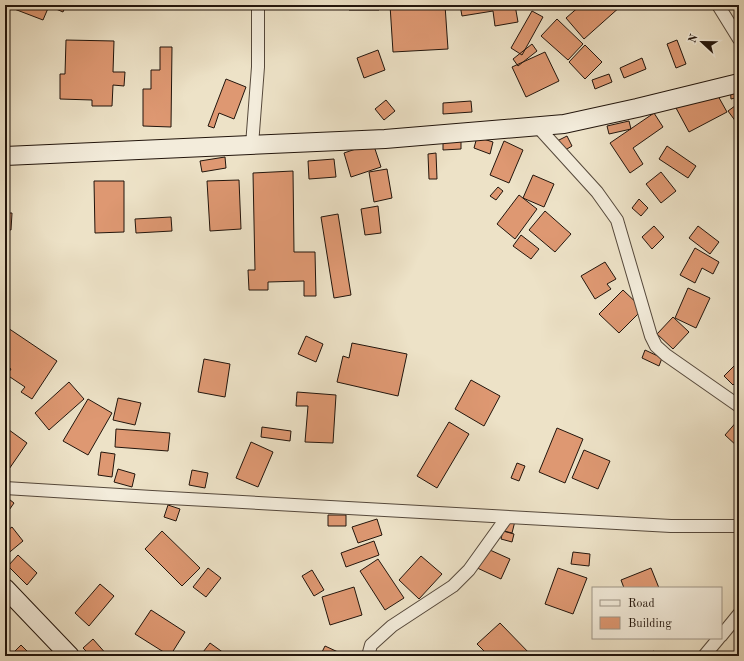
<svg xmlns="http://www.w3.org/2000/svg" width="744" height="661" viewBox="0 0 744 661" font-family="'Old Standard TT',serif">
<style>
.building{fill:#de9872;stroke:#22150c}
.lines{fill:none;stroke-linecap:round;stroke-linejoin:round}
.street-casing{stroke:#55483b;stroke-width:14}
.secondary-casing{stroke:#22150c;stroke-width:20}
.street{stroke:#f3ecdb;stroke-width:12}
.secondary{stroke:#f3ecdb;stroke-width:18}
</style>
<rect width="100%" height="100%" fill="#ede2c7"/>
<filter id="stains"><feTurbulence type="fractalNoise" baseFrequency=".005" numOctaves="4"/><feColorMatrix values="0 0 0 0 .2 0 0 0 0 .09 0 0 0 0 .02 0 0 0 .5 -.17"/></filter>
<radialGradient id="worn" r=".72"><stop offset=".6" stop-color="#630" stop-opacity="0"/><stop offset="1" stop-color="#630" stop-opacity=".3"/></radialGradient>
<path class="building" d="M10,5h56l-3,7 -14,-6 -6,14 -34,-13z
M349,5h30v5h-30z
M390,5h55l3,44 -55,3z
M460,5h55l3,17 -23,4 -2,-15 -31,5z
M581,5h39l1,1 -37,33 -18,-21z
M532,11l11,6 -21,38 -11,-7z
M557,19l26,25 -15,16 -27,-24z
M66,40l48,1 -1,31h12l-1,14 -11,-1 -1,21h-20v-6l-32,-1v-25h5z
M677,40l9,24 -10,4 -9,-24z
M532,44l5,7 -19,15 -5,-7z
M585,45l17,17 -17,17 -16,-17z
M160,47h12l-1,80 -28,-1v-37h8v-19h9z
M378,50l7,20 -21,8 -7,-20z
M545,52l14,29 -33,16 -14,-30z
M642,58l4,11 -22,9 -4,-10z
M609,74l3,8 -17,7 -3,-9z
M226,79l20,8 -12,32 -15,-6 -5,15 -6,-2z
M739,86v11l-8,2 -1,-12z
M713,87l14,25 -38,20 -13,-24z
M386,100l9,11 -11,9 -9,-11z
M471,101l1,11 -29,2v-11z
M739,103v23l-11,-15z
M654,113l9,14 -30,21 10,16 -13,9 -20,-30z
M629,121l2,8 -22,5 -2,-8z
M567,136l5,10 -10,6 -5,-11z
M477,137l16,5 -3,12 -16,-6z
M461,141v8l-18,1v-8z
M504,141l19,9 -14,33 -19,-8z
M373,143l8,24 -30,10 -7,-24z
M667,146l29,20 -8,12 -29,-19z
M436,153l1,26h-8l-1,-25z
M225,157l1,11 -24,4 -2,-11z
M334,159l2,18 -27,2 -1,-18z
M387,169l5,29 -18,4 -5,-30z
M293,171l1,81h21l1,44h-12v-15l-36,1v8h-19l-1,-20h7l-2,-97z
M661,172l15,19 -15,12 -15,-19z
M533,175l21,9 -10,23 -21,-9z
M239,180l2,49 -31,2 -3,-50z
M94,181h30v51l-29,1z
M498,187l5,4 -7,9 -6,-4z
M519,195l18,14 -22,30 -18,-15z
M639,199l9,9 -7,8 -9,-8z
M378,206l3,27 -16,2 -4,-26z
M545,211l26,23 -16,18 -26,-22z
M5,213h7l-1,17 -6,-1z
M338,214l13,81 -17,3 -13,-81z
M171,217l1,14 -36,2 -1,-14z
M654,226l10,11 -12,12 -10,-12z
M698,226l21,16 -9,12 -21,-16z
M521,235l18,14 -8,10 -18,-13z
M695,248l24,14 -6,12 -11,-6 -7,15 -15,-8z
M605,262l11,17 -9,5 4,5 -16,10 -14,-23z
M688,288l22,10 -14,30 -21,-10z
M623,290l20,19 -24,24 -20,-19z
M673,317l16,15 -16,17 -16,-15z
M5,326l52,35 -25,38 -11,-7 4,-5 -18,-12 4,-6 -6,-4z
M306,336l17,8 -7,18 -18,-8z
M352,343l55,11 -9,42 -61,-14 6,-26 6,2z
M645,350l17,8 -3,8 -17,-8z
M204,359l26,5 -5,33 -27,-5z
M736,364l3,3v12l-6,6 -9,-9z
M471,380l29,16 -16,30 -29,-17z
M69,382l15,17 -35,31 -14,-17z
M297,392l39,3 -3,48 -28,-1 3,-36h-12z
M118,398l23,5 -6,22 -22,-5z
M88,399l24,14 -24,42 -25,-14z
M739,419v27l-1,1 -13,-12z
M449,422l20,12 -32,54 -20,-12z
M5,427l22,16 -20,29 -2,-2z
M262,427l29,4 -1,10 -29,-4z
M557,428l26,11 -18,44 -26,-11z
M116,429l54,4 -2,18 -53,-4z
M251,442l22,10 -15,35 -22,-9z
M584,450l26,11 -12,28 -26,-11z
M101,452l14,2 -3,23 -14,-2z
M517,463l8,3 -6,15 -8,-3z
M118,469l17,5 -3,13 -18,-5z
M192,470l16,3 -3,15 -16,-3z
M5,496l9,7 -9,13z
M168,505l12,4 -4,12 -12,-4z
M328,515h18v11h-18z
M503,518l12,3 -3,12 -12,-3z
M377,519l5,16 -24,8 -6,-16z
M12,527l11,14 -18,15v-24z
M162,531l38,37 -18,18 -37,-37z
M503,531l11,3 -2,8 -11,-3z
M374,541l5,14 -33,12 -5,-14z
M481,546l29,13 -9,20 -28,-13z
M573,552l17,2 -1,12 -18,-2z
M18,555l19,18 -10,12 -19,-19z
M421,556l21,18 -23,25 -20,-19z
M378,559l26,39 -19,12 -25,-39z
M208,568l13,10 -15,19 -13,-10z
M558,568l29,10 -14,36 -28,-10z
M651,568l8,20h-35l-3,-8z
M312,570l12,20 -10,6 -12,-20z
M100,584l14,12 -25,30 -14,-13z
M354,587l8,28 -32,10 -8,-28z
M151,610l34,22 -15,24 -35,-22z
M500,623l32,33h-43l-12,-12z
M93,639l15,17h-17l-8,-8z
M210,643l18,13h-28z
M21,645l11,11h-22z
M325,646l13,6 -2,4h-16z
M653,651l9,5h-12z"/>
<g class="lines">
<g class="street-casing">
<path id="street" d="M718,5l21,34
M537,126l60,66 20,28 34,116 5,10 10,9 73,51
M252,145l6,-78v-62
M5,488l147,9 519,29h68
M721,636l18,-22
M368,656l3,-11 21,-19 61,-40 16,-16 38,-53
M704,656l15,-18"/>
</g>
<g class="secondary-casing">
<path id="secondary" d="M5,156l380,-17 179,-15 73,-16 102,-25
M5,588l65,68"/>
</g>
<use href="#street" class="street"/>
<use href="#secondary" class="secondary"/>
</g>
<rect width="744" height="661" fill="none" stroke="#ede2c7" stroke-width="20"/>
<rect x="6" y="6" width="732" height="649" fill="none" stroke="#22150c" stroke-width="2"/>
<rect x="10" y="10" width="724" height="641" fill="none" stroke="#22150c"/>
<rect x="592" y="587" width="130" height="52" fill="#f3ecdb" stroke="#9f9688"/>
<rect x="600" y="600" width="20" height="6" fill="#f3ecdb" stroke="#9f9688"/>
<text x="628" y="607" font-size="12" fill="#22150c">Road</text>
<rect x="600" y="617" width="20" height="12" fill="#de9872" stroke="#9f9688"/>
<text x="628" y="627" font-size="12" fill="#22150c">Building</text>
<g transform="translate(702 42) rotate(292)" stroke="#f3ecdb" stroke-width="3" paint-order="stroke">
<path d="M0-3L7 15L0 10L-7 15Z" fill="#22150c"/>
<text y="-6" font-size="11" font-weight="bold" text-anchor="middle" fill="#22150c">N</text>
</g>
<rect width="100%" height="100%" filter="url(#stains)"/>
<rect width="100%" height="100%" fill="url(#worn)"/>
</svg>
